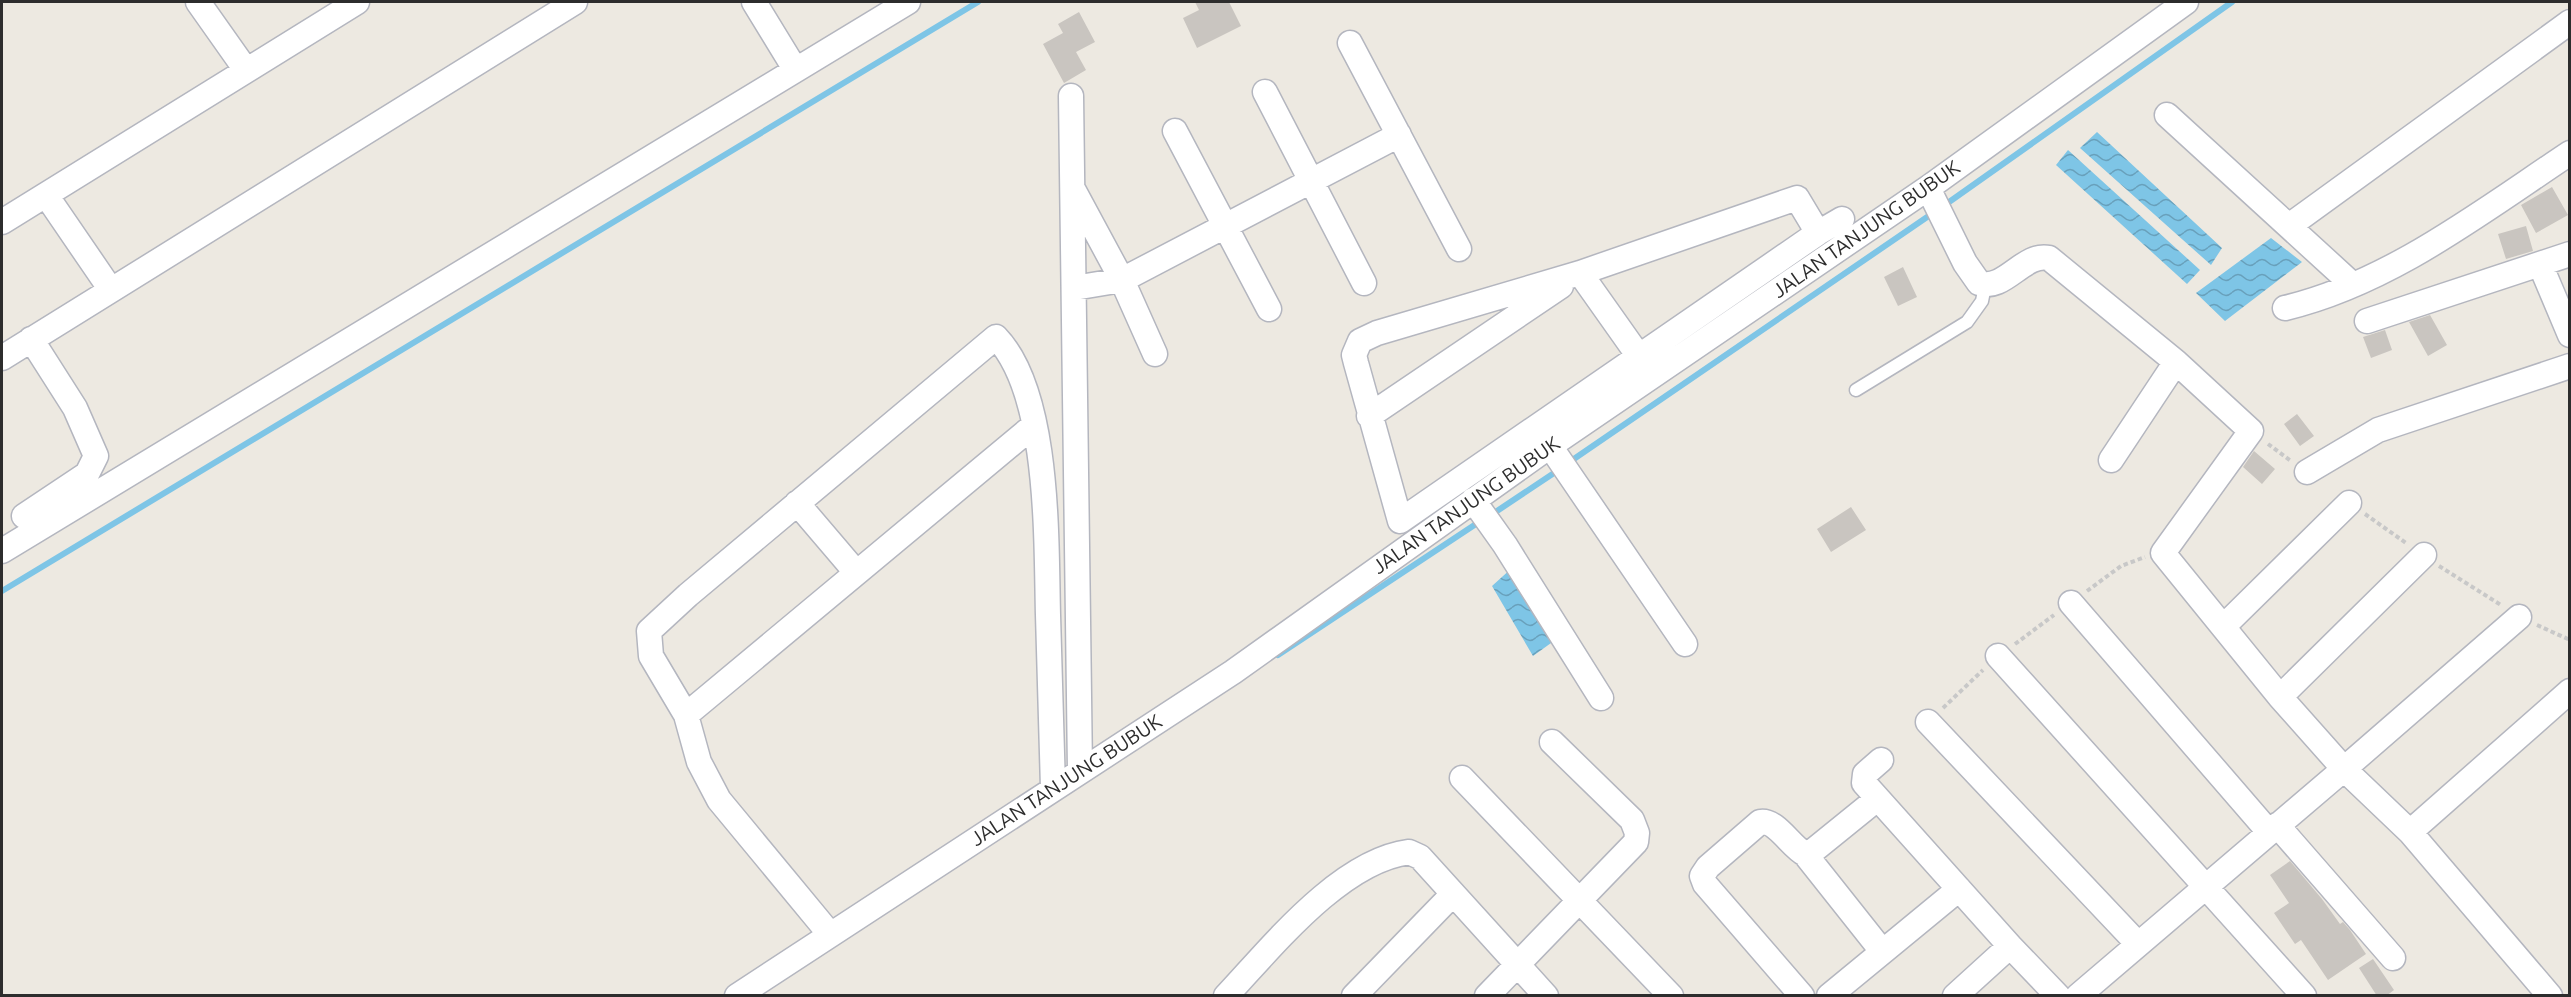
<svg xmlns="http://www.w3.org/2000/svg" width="2571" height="997" viewBox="0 0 2571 997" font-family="Ubuntu,sans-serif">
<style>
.water{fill:url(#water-waves)}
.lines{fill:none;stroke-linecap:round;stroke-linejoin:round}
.stream{stroke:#7ec5e6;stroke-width:6}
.building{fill:#c9c5c0}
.service-casing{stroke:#b4b6bf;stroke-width:15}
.minor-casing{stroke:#b4b6bf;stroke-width:27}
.path{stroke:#c8c8c8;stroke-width:4;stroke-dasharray:4.5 3;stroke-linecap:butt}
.service{stroke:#fff;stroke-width:12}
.minor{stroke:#fff;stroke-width:24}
.labels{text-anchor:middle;stroke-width:6;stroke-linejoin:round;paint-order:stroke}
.street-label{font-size:20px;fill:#2d2d2d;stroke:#fff}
</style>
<defs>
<pattern id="water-waves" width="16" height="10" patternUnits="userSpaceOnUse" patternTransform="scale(1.5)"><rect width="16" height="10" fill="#7ec5e6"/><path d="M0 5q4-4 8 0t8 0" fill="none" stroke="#68a0bb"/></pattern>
</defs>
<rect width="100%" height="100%" fill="#ede9e1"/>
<path class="water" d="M2097,132l125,116 -11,17 -131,-117z
M2068,150l132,120 -13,14 -131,-119z
M2271,238l31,24 -77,59 -29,-28z
M1513,567l45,71 -25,18 -41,-70z"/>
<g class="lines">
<path class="stream" d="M1942,207l290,-205
M1568,463l365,-250
M1491,515l69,-46
M2,591l976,-589
M1278,655l204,-135"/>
</g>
<path class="building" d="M1195,2h34l12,24 -44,22 -14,-30 16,-8z
M1079,12l16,30 -19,10 10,18 -22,13 -21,-39 20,-11 -5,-9z
M2552,187l16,28 -32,18 -15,-28z
M2526,226l7,25 -27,8 -8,-25z
M1903,267l14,30 -19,9 -14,-29z
M2430,315l17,30 -19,11 -19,-34z
M2385,330l7,20 -21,8 -8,-21z
M2297,414l17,22 -14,10 -16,-22z
M2254,451l21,18 -13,15 -19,-17z
M1851,507l15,23 -35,22 -14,-23z
M2290,861l32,38 18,25 3,-2 7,8 16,24 -38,26 -27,-40 -6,4 -21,-31 15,-10 -19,-28z
M2373,959l21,31 -8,6h-9l-18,-28z"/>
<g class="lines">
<g class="service-casing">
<path id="service" d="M1856,390l111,-68 15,-21 3,-15"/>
</g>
<g class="minor-casing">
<path id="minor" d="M198,2l48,68
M754,2l41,67
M1350,43l109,206
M1265,92l99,191
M1071,96l9,675
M2167,115l186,170
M1175,131l94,178
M1928,188l37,75 14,20c25,9 45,-31 70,-25l127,104 75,69 -88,122 117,144 64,72 175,-152
M1074,191l48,89 33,74
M46,195l65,95
M1797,198l21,35 -418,288 -44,-158 -2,-8 6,-14 17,-8 203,-60z
M2,222l355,-220
M2289,226l281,-204
M1818,233l24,-14
M2540,264l30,71
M1580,273l58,82
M1074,288l48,-8 277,-145
M2285,308c105,-25 196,-96 285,-155
M2367,321l203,-67
M2,358l573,-356
M1369,416l192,-130
M1550,446l135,198
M2111,460l65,-98
M2307,472l71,-42 192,-64
M1473,500l32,45 96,153
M797,503l58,68
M24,516l63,-42 9,-18 -21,-48 -44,-69
M2,551l906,-549
M2071,603l198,229
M2224,626l125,-123
M1998,656l306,340
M2280,697l144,-142
M686,715l347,-289
M1928,722l210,222
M1881,760l-16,14 -1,9 146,163 48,50
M1462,778l209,218
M2277,825l116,133
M2410,832l160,-141
M1805,854l77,97
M829,933l-110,-133 -20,-38 -13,-47 -35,-59 -2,-25 39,-36 308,-258c54,56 50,203 52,278 2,57 3,115 5,173
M737,996l496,-324 317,-226 378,-258 258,-186
M1226,996c46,-49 114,-135 183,-144l11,5 126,139
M1354,996l99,-102
M1487,996l149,-154 1,-9 -5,-13 -80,-78
M1802,996l-97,-112 -3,-8 6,-9 52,-45c16,-3 31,25 45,32l9,-4 63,-51
M1829,996l130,-107
M1955,996l55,-50
M2078,996l266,-227 66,63 140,164"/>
</g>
<path class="path" d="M2268,444l23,17
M2365,514l41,29
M2439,566l62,39
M2087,591l34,-25 24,-9
M2537,625l33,15
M2015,644l39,-29
M1943,708l40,-38"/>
<use href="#service" class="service"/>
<use href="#minor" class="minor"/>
</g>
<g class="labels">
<g class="street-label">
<text transform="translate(1866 229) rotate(-35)" y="7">JALAN TANJUNG BUBUK</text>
<text transform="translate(1466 505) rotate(-35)" y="7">JALAN TANJUNG BUBUK</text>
<text transform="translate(1066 780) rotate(-33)" y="7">JALAN TANJUNG BUBUK</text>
</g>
</g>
<rect width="2571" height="997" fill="none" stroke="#2d2d2d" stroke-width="6"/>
</svg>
